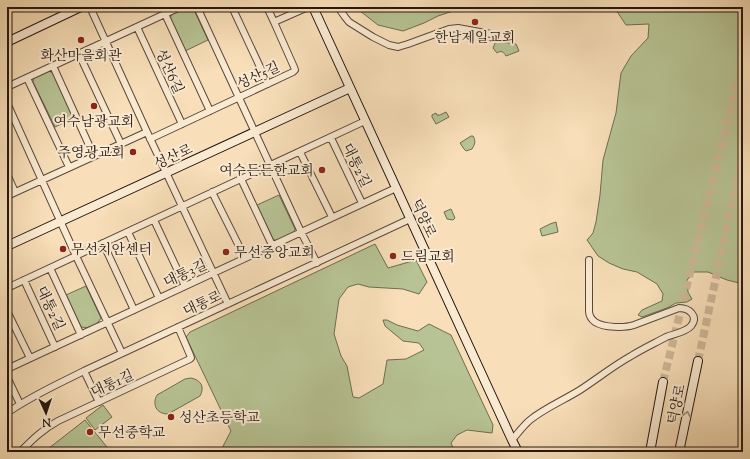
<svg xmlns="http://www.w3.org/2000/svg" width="750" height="459" viewBox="0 0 750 459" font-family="'Sorts Mill Goudy','Noto Serif KR',serif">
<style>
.green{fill:#b7c394;stroke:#6e6c52}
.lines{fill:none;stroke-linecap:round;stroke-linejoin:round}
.secondary-tunnel{stroke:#ceb797;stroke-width:8;stroke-dasharray:8 4;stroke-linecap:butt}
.street-casing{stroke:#5a483a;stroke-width:8}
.secondary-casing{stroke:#25160f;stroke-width:10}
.street{stroke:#faead2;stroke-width:6}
.secondary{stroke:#faead2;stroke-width:8}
.oneway{stroke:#9a8b7a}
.poi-dot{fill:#8f2418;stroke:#faead2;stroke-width:1.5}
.labels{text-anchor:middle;stroke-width:4;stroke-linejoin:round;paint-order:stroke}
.poi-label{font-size:14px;fill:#25160f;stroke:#faead2;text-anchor:start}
.street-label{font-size:14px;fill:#25160f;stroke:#faead2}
</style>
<rect width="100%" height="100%" fill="#f8dfb9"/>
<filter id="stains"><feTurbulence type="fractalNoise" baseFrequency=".005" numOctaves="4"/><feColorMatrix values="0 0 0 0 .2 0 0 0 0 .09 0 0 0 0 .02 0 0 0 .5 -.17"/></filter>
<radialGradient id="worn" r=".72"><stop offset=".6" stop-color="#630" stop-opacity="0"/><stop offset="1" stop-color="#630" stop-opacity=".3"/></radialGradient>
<path class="green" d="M187,7l6,1 15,32 -23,11 -15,-32 2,-5z
M354,7h165l-11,3 -49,-1 -21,7 -14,7 -21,8 -25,-6 -14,-11z
M614,7h129v277l-16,-4 -19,-8h-14l-7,8 1,12 4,7 -5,3 -11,1 -9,5 -25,9 -4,-2 4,-5 20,-9 1,-7 -6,-10 -20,-12 -14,-3 -14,-6 -11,-7 -11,-16 6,-7 3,-11 4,-27 3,-35 13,-47 5,-40 10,-17 17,-18 1,-14 -23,1z
M496,41l20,3 3,7 -13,5c-2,-4 -5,-6 -9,-3l-4,-5z
M47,70l6,3 21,45 -19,9 -22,-45 1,-6z
M446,112l3,5 -13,7 -4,-7v-2l4,-2 1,2h3z
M471,136h2c3,5 2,8 -1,13l-6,2 -2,-2 -4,-6z
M279,195l16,34 -1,4 -17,8 -4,-2 -16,-34z
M451,209l4,9 -2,2 -6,-1 -3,-7z
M556,222l2,10 -16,4 -2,-7 10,-5z
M375,244l13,24 28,-8 11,22 -8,12 -16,-5 -34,-2 -11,-3 -10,3 -9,12 -5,35 7,22 6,10 6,31 6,1 24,-14 4,-24 19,-1 18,-9 -5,-7 -16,-2 -18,-15 -2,-6h4l10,5 21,6 11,-7 22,11 42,90 -1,8 -25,-3 -10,5 -6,8 4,9h-235l11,-21 -45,-94 4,-5z
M86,286l15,32c-4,7 -11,11 -20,9l-15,-32z
M191,378c10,2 14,9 9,18l-32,18c-12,0 -16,-10 -11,-19l28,-16z
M103,405l9,12 -17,13 -9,-12z
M85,420l26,32h-67z"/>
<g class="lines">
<path class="secondary-tunnel" d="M698,361l45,-209
M663,382l80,-324"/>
<g class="street-casing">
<path id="street" d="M90,7l57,125 81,172
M197,7l104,225 16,31
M232,7l36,77
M267,7l7,15
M338,7l7,10 4,5 24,15 16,8 9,2 10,-3 41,-15 9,-1 33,6
M165,14l45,97
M137,27l45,97
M79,54l42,90
M53,66l41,90
M27,78l42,89
M7,87l173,-80
M7,103l69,153 46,97
M331,138l31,65
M150,139l143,-67 2,-2 -1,-3 -20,-45 34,-15
M300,152l32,65
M7,174l8,18
M241,179l31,66
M212,192l33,66
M7,196l140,-64
M154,220l31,66
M128,232l31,66
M103,243l31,67
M50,268l31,67
M24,280l31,67
M7,288l358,-167
M7,311l23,47
M7,369l389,-181
M84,371l15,31
M7,377l13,27
M7,413c24,-17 51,-29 77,-42l326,-152
M512,440c6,-7 11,-14 18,-20 15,-12 34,-20 50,-30 17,-11 33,-24 51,-34 11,-7 24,-13 35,-19 8,-3 20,-5 25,-11 8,-10 -2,-18 -12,-18l-45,17c-9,3 -30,3 -39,-3 -4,-3 -6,-7 -6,-11v-51
M20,452c12,-12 23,-23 38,-31l132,-62 1,-1 -1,-3 -12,-28"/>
</g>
<g class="secondary-casing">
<path id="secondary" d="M313,7l199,433 6,12
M7,42l74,-35
M7,246l343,-158
M650,452l13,-70
M679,452l19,-91"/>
</g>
<use href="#street" class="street"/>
<use href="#secondary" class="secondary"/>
</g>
<defs><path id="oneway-chevron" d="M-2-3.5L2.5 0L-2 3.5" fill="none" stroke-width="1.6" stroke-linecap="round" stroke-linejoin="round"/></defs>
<use class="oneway" href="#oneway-chevron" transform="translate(687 414) rotate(-78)"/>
<g class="poi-dot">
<circle cx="475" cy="22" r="4"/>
<circle cx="81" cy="40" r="4"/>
<circle cx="94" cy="106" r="4"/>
<circle cx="133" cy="152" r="4"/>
<circle cx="322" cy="170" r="4"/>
<circle cx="63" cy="249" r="4"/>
<circle cx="226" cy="252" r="4"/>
<circle cx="393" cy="256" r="4"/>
<circle cx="171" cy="417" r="4"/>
<circle cx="90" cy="432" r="4"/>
</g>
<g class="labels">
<g class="poi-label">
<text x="475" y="42" text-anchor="middle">한남제일교회</text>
<text x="81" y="60" text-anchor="middle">화산마을회관</text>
<text x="94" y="126" text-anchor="middle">여수남광교회</text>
<text x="125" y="157" text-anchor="end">주영광교회</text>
<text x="314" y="175" text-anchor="end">여수든든한교회</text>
<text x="71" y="254">무선치안센터</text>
<text x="234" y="257">무선중앙교회</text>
<text x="401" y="261">드림교회</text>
<text x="179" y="422">성산초등학교</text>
<text x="98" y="437">무선중학교</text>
</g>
<g class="street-label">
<text transform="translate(170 71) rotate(65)" y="5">성산6길</text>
<text transform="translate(258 75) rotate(-25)" y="5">성산5길</text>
<text transform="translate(173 156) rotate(-25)" y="5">성산로</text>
<text transform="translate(357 165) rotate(64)" y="5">대통2길</text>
<text transform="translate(424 218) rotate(65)" y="5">덕양로</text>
<text transform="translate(185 273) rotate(-25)" y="5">대통3길</text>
<text transform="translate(202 303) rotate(-25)" y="5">대통로</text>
<text transform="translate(51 308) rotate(65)" y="5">대통2길</text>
<text transform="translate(112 383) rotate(-25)" y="5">대통1길</text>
<text transform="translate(676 404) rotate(-78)" y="5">덕양로</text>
</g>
</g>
<rect width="750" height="459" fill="none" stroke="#f8dfb9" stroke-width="24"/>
<rect x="8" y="8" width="734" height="443" fill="none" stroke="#25160f" stroke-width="2"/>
<rect x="12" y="12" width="726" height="435" fill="none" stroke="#25160f"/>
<g transform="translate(46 413) rotate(177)" stroke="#faead2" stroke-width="3" paint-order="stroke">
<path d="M0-3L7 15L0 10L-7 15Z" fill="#25160f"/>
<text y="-6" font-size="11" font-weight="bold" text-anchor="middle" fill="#25160f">N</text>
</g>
<rect width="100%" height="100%" filter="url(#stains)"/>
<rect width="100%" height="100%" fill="url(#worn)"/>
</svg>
